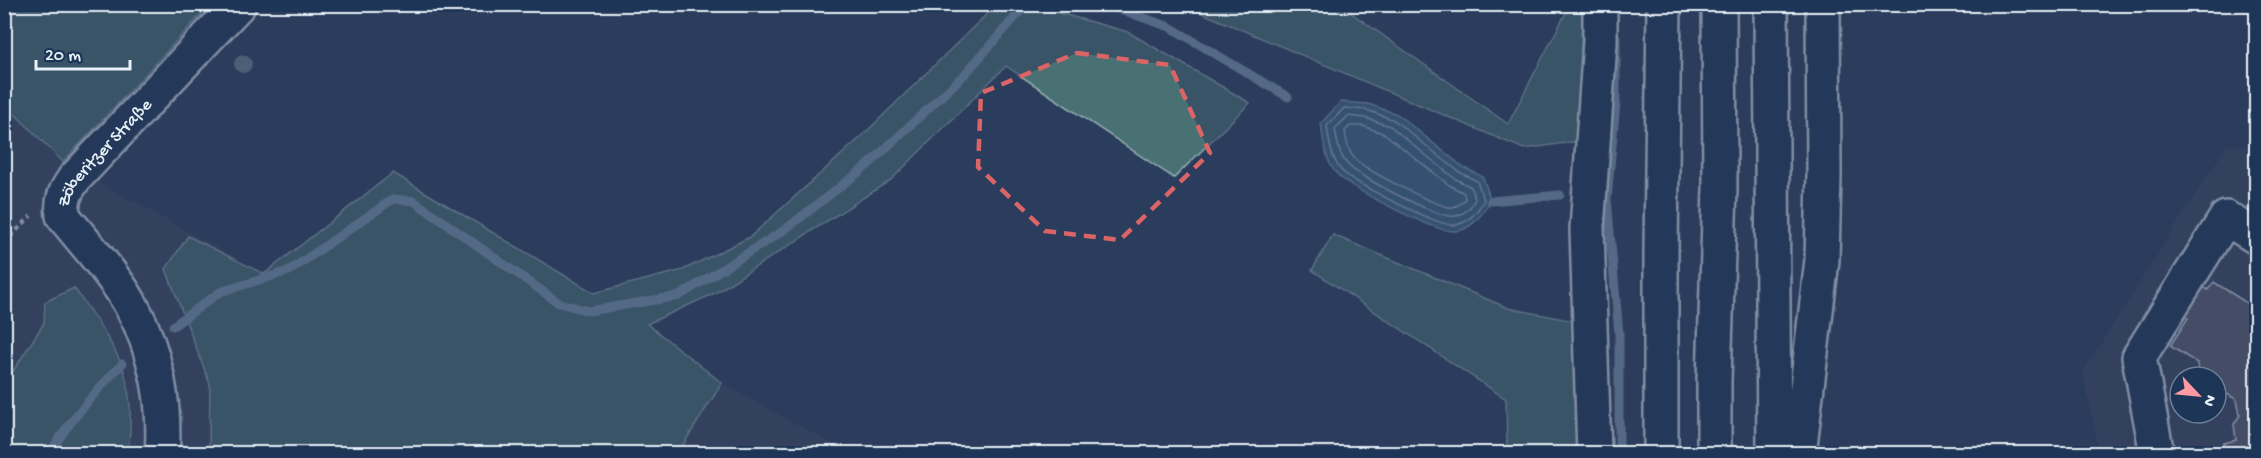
<svg xmlns="http://www.w3.org/2000/svg" width="2261" height="458" viewBox="0 0 2261 458" font-family="'Gochi Hand',sans-serif">
<style>
.built{fill:#3c4763;fill-rule:evenodd}
.green{fill:#496f73;stroke:#98b0b6;stroke-width:1.5}
.water{fill:#436a8b;stroke:#85a0b7;stroke-width:1.5}
.lines{fill:none;stroke-linecap:round;stroke-linejoin:round}
.shore{stroke:#a6bbcc;stroke-width:1.5}
.stream{stroke:#85a0b7;stroke-width:9}
.building{fill:#645f72;stroke:#e8f1f8;stroke-width:1.5}
.minor-casing{stroke:#e8f1f8;stroke-width:38}
.highway-casing{stroke:#e8f1f8;stroke-width:38}
.path{stroke:#e8f1f8;stroke-width:4;stroke-dasharray:4.5 4.5;stroke-linecap:butt}
.minor{stroke:#1d3557;stroke-width:33}
.highway{stroke:#1d3557;stroke-width:33}
.tree{fill:#748798}
.marked{fill:none;stroke:#db6466;stroke-width:4.5;stroke-dasharray:12 8;stroke-linejoin:round}
.labels{text-anchor:middle;stroke-width:4.5;stroke-linejoin:round;paint-order:stroke}
.street-label{font-size:18px;fill:#e8f1f8;stroke:#1d3557}
</style>
<rect width="100%" height="100%" fill="#2b3d5c"/>
<filter id="ink" filterUnits="userSpaceOnUse"><feTurbulence type="fractalNoise" baseFrequency=".0167" numOctaves="2"/><feDisplacementMap in="SourceGraphic" scale="12" xChannelSelector="R" yChannelSelector="G"/><feConvolveMatrix kernelMatrix="1 2 1 2 8 2 1 2 1" color-interpolation-filters="sRGB"/></filter>
<g filter="url(#ink)">
<path class="built" d="M4,104l59,58 201,112 129,-101 253,151 76,59 127,70h-844z
M2227,145l29,2v306h-157l-16,-81zM2180,377h36v36h-36z"/>
<path class="green" d="M4,5l1,-1 205,1 -147,157 -58,-58z
M996,5h52l-4,4 84,23 122,71 -76,75 -168,-112 -115,114 -176,113 -68,31 75,59 -44,70h-469l1,-69 -44,-115 22,-33 76,38 129,-101 201,120 89,-23 67,-33 110,-99z
M1183,5h157l168,119 62,-119h12l-3,136 -55,8z
M1333,235l175,73 66,13 7,132h-74l-1,-54 -194,-129z
M74,288c15,22 45,62 51,87 7,26 6,53 3,78h-123v-69l39,-61 1,-21z"/>
<path class="water" d="M1341,102l27,2 29,10 66,53 20,10 8,24c-9,13 -20,31 -38,30 -21,0 -99,-41 -115,-56 -13,-12 -15,-35 -17,-52z"/>
<g class="lines">
<path class="shore" d="M1344,108l23,2 27,10 65,52 18,9 7,19c-6,11 -17,25 -31,25 -17,0 -100,-42 -112,-55 -10,-12 -12,-29 -14,-44z
M1348,116l17,2 25,8 64,52 17,9 4,12c-4,9 -10,15 -20,17 -14,4 -98,-40 -108,-52 -8,-9 -10,-23 -12,-35z
M1350,126h13l22,8 64,51 15,8 1,6c-4,5 -9,9 -16,8 -15,-2 -86,-38 -95,-49 -6,-7 -8,-18 -9,-27z"/>
<path class="stream" d="M1104,4l66,23 118,70
M1616,37v66l-9,96 12,135v120
M1491,201l69,-6
M173,326l47,-34 69,-21 104,-72 21,2 145,102 30,8 90,-15 104,-65 84,-65 98,-92 62,-70
M49,454c21,-34 46,-62 73,-90"/>
</g>
<path class="building" d="M2195,282l13,8 6,-8 42,27v145h-38l6,-11 12,-3 -2,-16 6,-9 -3,-15 -21,-13v-10l-17,-1 -2,-13 -27,-17 18,-28 -11,-7z"/>
<g class="lines">
<g class="minor-casing">
<g id="minor">
<path id="s1" d="M162,454c4,-50 -6,-103 -30,-147 -18,-33 -46,-62 -69,-91 -2,-16 2,-24 11,-37l165,-175"/>
<path d="M1594,454l-7,-225 13,-187v-38"/>
<path d="M2157,454l-18,-97 87,-139 30,19"/>
</g>
</g>
<g class="highway-casing">
<path id="highway" d="M1771,4l3,450
M1661,454v-202l3,-248
M1714,454v-73l6,-193 -1,-184
M1799,454l23,-194 2,-85 -1,-171"/>
</g>
<path class="path" d="M4,243l27,-27"/>
<use href="#minor" class="minor"/>
<use href="#highway" class="highway"/>
</g>
<circle class="tree" cx="243" cy="64" r="9"/>
</g>
<path d="M0 0H2261V458H0ZM1077,53l93,12 40,88 -90,87 -75,-9 -67,-64 3,-74z" fill="#2b3d5c" fill-opacity=".55" fill-rule="evenodd"/>
<path class="marked" d="M1077,53l93,12 40,88 -90,87 -75,-9 -67,-64 3,-74z"/>
<g class="labels">
<g class="street-label">
<text dy="6" stroke="none"><textPath href="#s1" startOffset="345">Zöberitzer Straße</textPath></text>
</g>
</g>
<rect width="2261" height="458" fill="none" stroke="#1d3557" stroke-width="24"/>
<rect x="12" y="12" width="2237" height="434" fill="none" stroke="#e8f1f8" stroke-width="2" filter="url(#ink)"/>
<g transform="translate(2198 395) rotate(116)"><circle r="28" fill="#1d3557" stroke="#6e8097" stroke-width="1.5"/>
<path d="M0-4.5L10 22L0 15L-10 22Z" fill="#ff9aa2"/>
<text y="-9" font-size="16" font-weight="bold" text-anchor="middle" fill="#e8f1f8">N</text>
</g>
<path d="M36 60v9h94v-9" fill="none" stroke="#e8f1f8" stroke-width="3"/>
<text x="45" y="60" font-size="18" fill="#e8f1f8" stroke="#1d3557" stroke-width="4.5" paint-order="stroke">20 m</text>
</svg>
